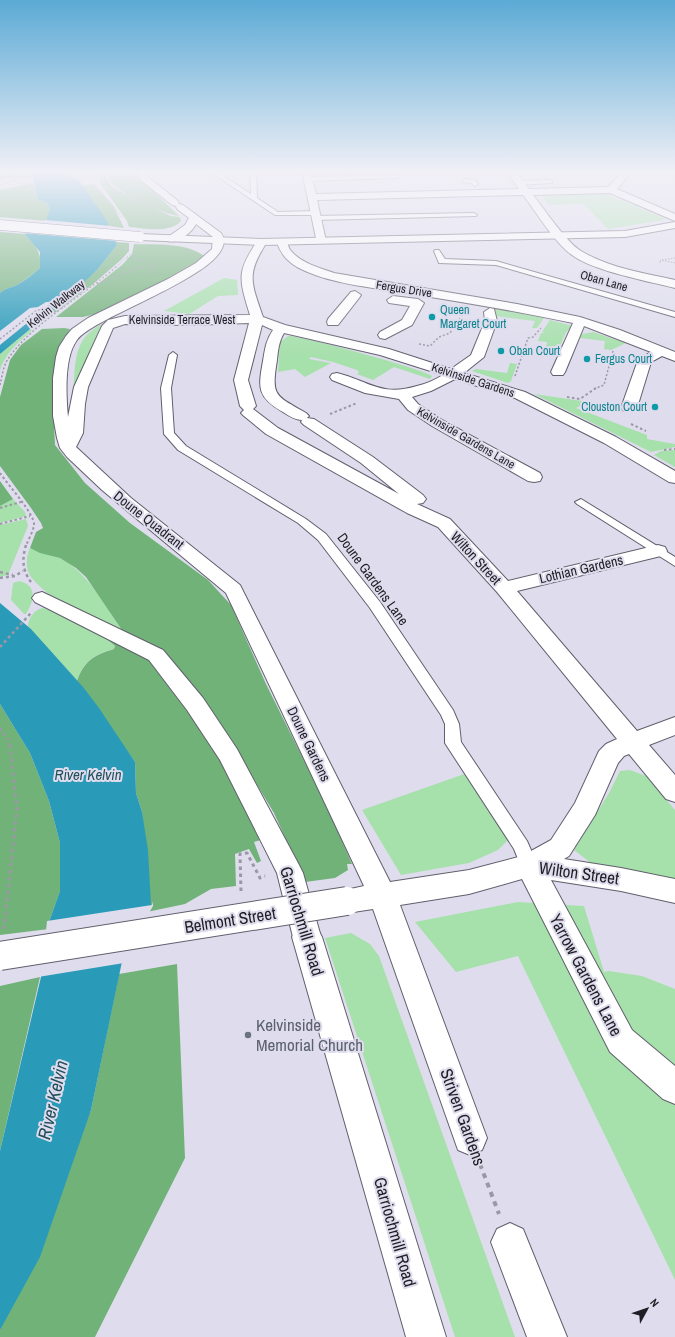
<svg xmlns="http://www.w3.org/2000/svg" width="675" height="1337" viewBox="0 0 675 1337" font-family="'Archivo Narrow',sans-serif">
<style>
.green{fill:#a6e0ab}
.forest{fill:#71b279}
.water{fill:#299bb9}
.pier{fill:#dfdded}
.lines{fill:none;stroke-linecap:round;stroke-linejoin:round}
.service-casing{stroke:#615f6d;stroke-width:2}
.pedestrian-casing{stroke:#615f6d;stroke-width:2}
.minor-casing{stroke:#615f6d;stroke-width:2}
.secondary-casing{stroke:#615f6d;stroke-width:2}
.path-far5{stroke:#9a98a5;stroke-width:1;stroke-dasharray:1.5 1.5;stroke-linecap:butt}
.path-far4{stroke:#9a98a5;stroke-width:1.5;stroke-dasharray:2 2;stroke-linecap:butt}
.path-far3{stroke:#9a98a5;stroke-width:2;stroke-dasharray:2.5 2.5;stroke-linecap:butt}
.path-far2{stroke:#9a98a5;stroke-width:2.5;stroke-dasharray:3 3;stroke-linecap:butt}
.path-far1{stroke:#9a98a5;stroke-width:3;stroke-dasharray:3.5 3.5;stroke-linecap:butt}
.path{stroke:#9a98a5;stroke-width:4;stroke-dasharray:5 5;stroke-linecap:butt}
.service{fill:#fff;fill-rule:evenodd}
.pedestrian{fill:#fff;fill-rule:evenodd}
.minor{fill:#fff;fill-rule:evenodd}
.secondary{fill:#fff;fill-rule:evenodd}
.minor-bridge-casing{stroke:#615f6d;stroke-width:30;stroke-linecap:butt}
.secondary-bridge-casing{stroke:#615f6d;stroke-width:11;stroke-linecap:butt}
.minor-bridge{stroke:#fff;stroke-width:28}
.secondary-bridge{stroke:#fff;stroke-width:10}
.culture-dot{fill:#0f9aa8;stroke:#dfdded;stroke-width:1.5}
.worship-dot{fill:#6b7280;stroke:#dfdded;stroke-width:1.5}
.labels{text-anchor:middle;stroke-width:4;stroke-linejoin:round;paint-order:stroke}
.far-street-label{font-size:12px;fill:#1f1e24;stroke:#dfdded}
.far-culture-label{font-size:12px;fill:#0d838f;stroke:#dfdded;text-anchor:start}
.street-label{font-size:14px;fill:#1f1e24;stroke:#dfdded}
.water-label{font-size:15px;font-style:italic;fill:#214e5c;stroke:#dfdded}
.near-street-label{font-size:17px;fill:#1f1e24;stroke:#dfdded}
.near-worship-label{font-size:17px;fill:#5b616d;stroke:#dfdded;text-anchor:start}
.near-water-label{font-size:18px;font-style:italic;fill:#214e5c;stroke:#dfdded}
</style>
<rect width="100%" height="100%" fill="#dfdded"/>
<path class="green" d="M604,193l60,25v2l-56,9 -24,-25 -35,1 -9,-11z
M224,278l13,2 1,15 -20,1 -29,18 -25,-3z
M495,308l49,10 -7,10h-5l3,-7 -40,-5v-3h-3z
M550,320l23,6 -7,6 -9,21 -12,-2 2,-9 -9,-1 3,-8h4l-3,-1z
M109,321c-20,23 -24,45 -36,72 3,-33 -1,-58 36,-72z
M38,322l3,1c-15,13 -36,28 -41,48v-17z
M593,332l33,11 -15,7 -7,-1 1,-8 -25,-3 2,-4z
M288,336c11,-1 135,33 144,40l-2,3 -36,-12 -21,13 -16,-6 2,-2 -2,-2 -24,-8 -22,-5 -2,2 22,4 -26,14 -10,-8 -17,3 2,-30z
M510,363l7,1 -6,17 -3,2 -36,-12 4,-2 31,4z
M534,394l48,7 4,2 -10,5 71,27v4l28,5v3l-24,5z
M675,450v17l-21,-12 7,-4z
M13,499l12,13 1,4 -26,7v-17z
M26,519l2,7 -20,49 -8,2v-52z
M30,548c10,5 22,6 32,11 29,17 45,50 64,77 -31,-16 -71,-30 -95,-59 -6,-8 -5,-21 -1,-29z
M19,581c19,4 15,20 7,33h-2l-13,-14 2,-17z
M43,608c26,7 53,20 72,38l-1,3c-20,5 -31,13 -37,32l-49,-55c0,-8 7,-17 15,-18z
M630,770l16,6 29,34v71l-84,-18 -17,-13 35,-57 11,-22z
M470,772l42,64 -14,14 -29,13 -68,12 -39,-65z
M518,902l66,4 20,66 5,-1 33,5 33,13v291l-157,-324 -62,16 -41,-50z
M351,933l19,11 9,12 136,381h-60l-130,-399z"/>
<path class="forest" d="M0,171h29l4,7h-30l-3,3z
M110,171h26l1,4 42,41c-14,-1 -66,-25 -71,-38z
M100,176h5l8,12 58,28 9,1 1,4c-11,13 -38,7 -52,6l-2,-6 -27,-38z
M33,183l4,16 10,4 3,6 -3,7 1,5 -48,-4v-27z
M94,184l20,23 10,21 -15,-2 -27,-41z
M0,232l25,2c10,12 17,17 15,34 -7,6 -15,12 -23,17 -6,3 -11,3 -17,8z
M115,242l14,1v8l-7,8 -30,26 -51,38 -3,-1 59,-52 20,-25z
M134,244c23,1 51,-2 70,12l-11,11 -94,46 -16,4h-27l66,-52 10,-11z
M64,328l6,1 -11,20 -4,16 -2,39 2,41 30,38 45,40 78,57 23,25 35,79 62,125 24,55h-5l1,6 -13,8 -30,4 -31,-69 -42,-70 -106,-107 -40,-59 -10,-9 -16,-10 -20,-5 -10,-5 6,-16 7,-4 -2,-5 -10,-15 -31,-42v-69l10,-37 11,-15 21,-16z
M0,481l13,18 -13,7z
M106,638l48,22 73,109 37,70 -10,3 7,19 -4,2 -8,-14 -14,5 1,32 -25,3 -26,15 -38,8 -5,-100 -6,-19 -1,-31 -58,-81c7,-20 17,-26 37,-32l1,-3z
M0,704l30,49 19,48 11,42v48l-11,31v7l-49,6z
M177,964l8,194 -90,179h-95v-7l91,-220 28,-136z
M40,977l-40,174v-165z"/>
<path class="water" d="M29,171h36l8,7 5,1 29,42 10,24 -20,25 -33,31 -64,53v-9l53,-43h-7l-8,5 -8,1 -30,23v-38c6,-5 11,-5 17,-8 9,-5 16,-11 23,-17v-16l-15,-18 22,-13v-5l3,-7 -3,-6 -10,-4 -4,-21z
M0,603l31,26 52,58 16,21 36,54 1,31 6,19 6,38 3,55 -27,47 -33,158 -51,147 -40,73v-179l45,-191 4,-38 11,-31v-48l-11,-42 -19,-48 -30,-49z"/>
<path class="pier" d="M45,220l66,6 6,15 -94,-8z
M153,901v5l-27,47 -2,10 -86,14 5,-17 4,-39 105,-16z"/>
<g class="lines">
<g class="service-casing">
<path id="service" d="M209,171h7l35,23 -1,-23h6l1,27 21,14 36,-1 3,2 -3,2h-39z
M396,175l2,3 -90,3 -3,-2 3,-2z
M465,179l10,1 3,4 -3,2 -4,-3 -8,-1z
M550,180l2,1v2l-33,2 -3,-2 3,-2z
M474,213l3,2 -1,1 -161,4 -3,-2 3,-2z
M435,250h4l6,9 51,2 179,51v5l-179,-52 -57,-2 -5,-12z
M173,352l4,3 -6,33 3,45 12,13 120,73 20,15 54,68 73,108 6,14 2,18 66,99 11,25 -3,5 -6,2 -6,-2 -9,-22 -69,-106v-19l-4,-9 -71,-107 -52,-68 -20,-17 -120,-73 -14,-16 -3,-46 8,-33z
M581,499l94,58v9l-98,-62 -2,-2z"/>
</g>
<g class="pedestrian-casing">
<path id="pedestrian" d="M42,592l121,58 40,48 34,51 62,116 4,8 18,64 -4,9 -10,4 -10,-4 -4,-9 -16,-64 -57,-113 -33,-50 -38,-50 -114,-58 -3,-4 3,-4z"/>
</g>
<g class="minor-casing">
<path id="minor" d="M136,171h9l3,6 30,24 1,3 4,1 38,28c25,36 -127,82 -144,107 -13,17 -11,56 -9,77l6,-30 28,-61 6,-6 17,-4 125,-1c-11,-36 -14,-43 8,-75l4,-1 5,3c-21,32 -16,40 -4,75l22,8 104,24 62,20 20,-14 14,-34 -1,-9 6,-4 4,1 3,12 -13,36 -20,16 61,19 91,45 59,34v12l-6,-1 -65,-39 -89,-45 -60,-19 -24,12 -19,6 6,7 24,16 98,53 2,4 -2,4 -6,1 -6,-1 -96,-55 -24,-16 -9,-11 -34,-6 -33,-13 -2,-3 2,-3 5,-1c32,8 44,24 80,13 8,-2 18,-6 26,-11l-63,-20 -96,-22c-5,8 -6,17 -7,27 -6,37 -2,35 29,53l3,3 -2,2 7,1 59,38 50,38 3,4 -3,4 -6,1 33,15 58,62 150,-36 7,2 2,4 -2,4 -148,36 120,140 38,-14v18l-26,10 26,30v27l-9,-3 -37,-45 -5,2 -6,7 -23,52 -26,41 -5,3 57,9 54,11v24l-54,-12 -70,-11 81,150 43,36v38l-12,-5 -53,-47 -88,-173 -53,15 -69,11 87,233 -5,12 -12,5 -12,-5 -85,-241 -26,4 -10,-3 -4,-9 4,-9 27,-6 -138,-293 -124,-103 -35,-33 -7,-9 -3,-10 -4,-22v-38l3,-21 3,-10 7,-11 6,-7 16,-11 80,-39 28,-16 16,-14 1,-12 -17,-13c-4,8 -18,20 -28,17l-1,-2 1,-2 17,-12 4,-7 -12,-9 -1,-3 -4,-1 -30,-24zM249,323l-15,57 6,26 4,4 -3,3 3,3 22,18 141,79 31,14 59,65 120,147 -11,5 -7,7 -24,52 -24,37 -29,16 -53,14 -79,12 -150,-297 -109,-87 -55,-51 7,-14 2,-29 3,-17 25,-59 12,-4 64,1zM262,325l11,5c-7,10 -8,19 -10,31 -5,27 -6,36 20,51 6,4 12,8 19,8l-1,2 3,3 57,38 38,31 -121,-66 -25,-19 3,-3 -8,-26z
M302,171h8l6,23 203,-5 -13,-18h9l14,18 79,-2 15,-16h9l-15,18 58,25v7l-65,-28 -77,2c12,15 33,47 48,56 28,17 63,22 94,29v8c-27,-7 -82,-17 -103,-33 -18,-13 -35,-42 -49,-60l-206,5 9,41 -1,2h-8z
M282,239l4,1c2,3 2,8 5,11 10,12 29,17 43,22l183,31 63,13 40,13 55,22v9l-13,-5 -11,6 -14,46 -3,3h-10l-3,-3 17,-48 13,-8 -67,-26 -19,46 -2,3h-10l-2,-3 22,-49c-56,-12 -111,-21 -167,-30 -36,-6 -77,-9 -109,-26 -10,-6 -17,-14 -20,-25z
M355,291l6,4 -2,3 -21,27h-10l-1,-3 1,-3 23,-27z
M393,296l25,3 6,4 -12,22 -27,14 -5,-1 -2,-3 2,-3 22,-12 8,-14 -21,-3 -2,-3z
M307,924l10,4 5,9 124,400h-40l-114,-400 5,-9z
M510,1223l13,6 44,108h-40l-36,-95 6,-13z"/>
</g>
<g class="secondary-casing">
<path id="secondary" d="M675,222v6l-50,9 -363,8 -122,-5 -5,-3 5,-3 122,5 363,-8z"/>
</g>
<path class="path-far5" d="M8,171l1,5 8,4 2,4 87,-9
M92,171l11,22 20,25
M106,175l8,12 38,20
M106,175l3,-4
M0,185l17,-5
M127,258l26,4 4,3 -2,2
M662,260l13,-2
M661,262h-2l2,-2 14,3
M116,267l15,-14
M139,267l18,-2"/>
<path class="path-far4" d="M148,274l8,-8
M97,284l47,-18
M0,339l37,-29 26,-2
M419,344l11,2 9,-9 11,-4 13,-19
M515,376l13,-38 5,-1 8,-9
M0,385c2,-8 3,-19 8,-26 24,-36 77,-64 109,-93
M594,389l10,-4 9,-34"/>
<path class="path-far3" d="M567,397l13,2 16,-11
M330,414l27,-11
M631,424l15,7
M664,450l11,-1
M0,473c7,11 35,41 34,52 -1,7 -6,15 -8,21
M0,508l21,-6
M0,524l30,-8"/>
<path class="path-far2" d="M26,545c-4,14 -4,25 5,37
M0,572l13,3
M0,578l15,-2 8,-5
M0,647l31,-34
M0,728l9,13 1,6"/>
<path class="path-far1" d="M241,891l-1,-37 7,-1 13,25 5,-2
M4,929l13,-120 -7,-63"/>
<path class="path" d="M480,1164l19,50"/>
<use href="#service" class="service"/>
<use href="#pedestrian" class="pedestrian"/>
<use href="#minor" class="minor"/>
<use href="#secondary" class="secondary"/>
<g class="minor-bridge-casing">
<path id="minor-bridge" d="M0,956l347,-55"/>
</g>
<g class="secondary-bridge-casing">
<path id="secondary-bridge" d="M0,225l140,12"/>
</g>
<use href="#minor-bridge" class="minor-bridge"/>
<use href="#secondary-bridge" class="secondary-bridge"/>
</g>
<linearGradient id="sky" x2="0" y2="1"><stop stop-color="#5baad5"/><stop offset="0.48" stop-color="#f1f0f7"/><stop offset="1" stop-color="#f1f0f7" stop-opacity="0"/></linearGradient>
<rect width="675" height="358" fill="url(#sky)"/>
<g class="culture-dot">
<circle cx="432" cy="317" r="4"/>
<circle cx="501" cy="351" r="4"/>
<circle cx="587" cy="359" r="4"/>
<circle cx="655" cy="407" r="4"/>
</g>
<circle class="worship-dot" cx="248" cy="1035" r="4"/>
<g class="labels">
<g class="far-street-label">
<text transform="translate(604 281) rotate(16)" y="4">Oban Lane</text>
<text transform="translate(404 289) rotate(9)" y="4">Fergus Drive</text>
<text transform="translate(56 304) rotate(-38)" y="4">Kelvin Walkway</text>
<text x="182" y="324">Kelvinside Terrace West</text>
<text transform="translate(473 380) rotate(18)" y="4">Kelvinside Gardens</text>
<text transform="translate(466 438) rotate(30)" y="4">Kelvinside Gardens Lane</text>
</g>
<g class="far-culture-label">
<text x="440" y="314">Queen<tspan x="440" dy="14">Margaret Court</tspan></text>
<text x="509" y="355">Oban Court</text>
<text x="595" y="363">Fergus Court</text>
<text x="647" y="411" text-anchor="end">Clouston Court</text>
</g>
<g class="street-label">
<text transform="translate(149 520) rotate(38)" y="5">Doune Quadrant</text>
<text transform="translate(476 558) rotate(47)" y="5">Wilton Street</text>
<text transform="translate(581 569) rotate(-13)" y="5">Lothian Gardens</text>
<text transform="translate(373 579) rotate(54)" y="5">Doune Gardens Lane</text>
<text transform="translate(309 744) rotate(64)" y="5">Doune Gardens</text>
</g>
<g class="water-label">
<text x="88" y="780">River Kelvin</text>
</g>
<g class="near-street-label">
<text transform="translate(579 873) rotate(8)" y="6">Wilton Street</text>
<text transform="translate(230 920) rotate(-9)" y="6">Belmont Street</text>
<text transform="translate(302 921) rotate(73)" y="6">Garriochmill Road</text>
<text transform="translate(586 975) rotate(62)" y="6">Yarrow Gardens Lane</text>
<text transform="translate(463 1117) rotate(70)" y="6">Striven Gardens</text>
<text transform="translate(395 1232) rotate(74)" y="6">Garriochmill Road</text>
</g>
<g class="near-worship-label">
<text x="256" y="1031">Kelvinside<tspan x="256" dy="20">Memorial Church</tspan></text>
</g>
<g class="near-water-label">
<text transform="translate(53 1100) rotate(-77)" y="6">River Kelvin</text>
</g>
</g>
<g transform="translate(647 1309) rotate(50)" stroke="#dfdded" stroke-width="3" paint-order="stroke">
<path d="M0-3L7 15L0 10L-7 15Z" fill="#1f1e24"/>
<text y="-6" font-size="11" font-weight="bold" text-anchor="middle" fill="#1f1e24">N</text>
</g>
</svg>
